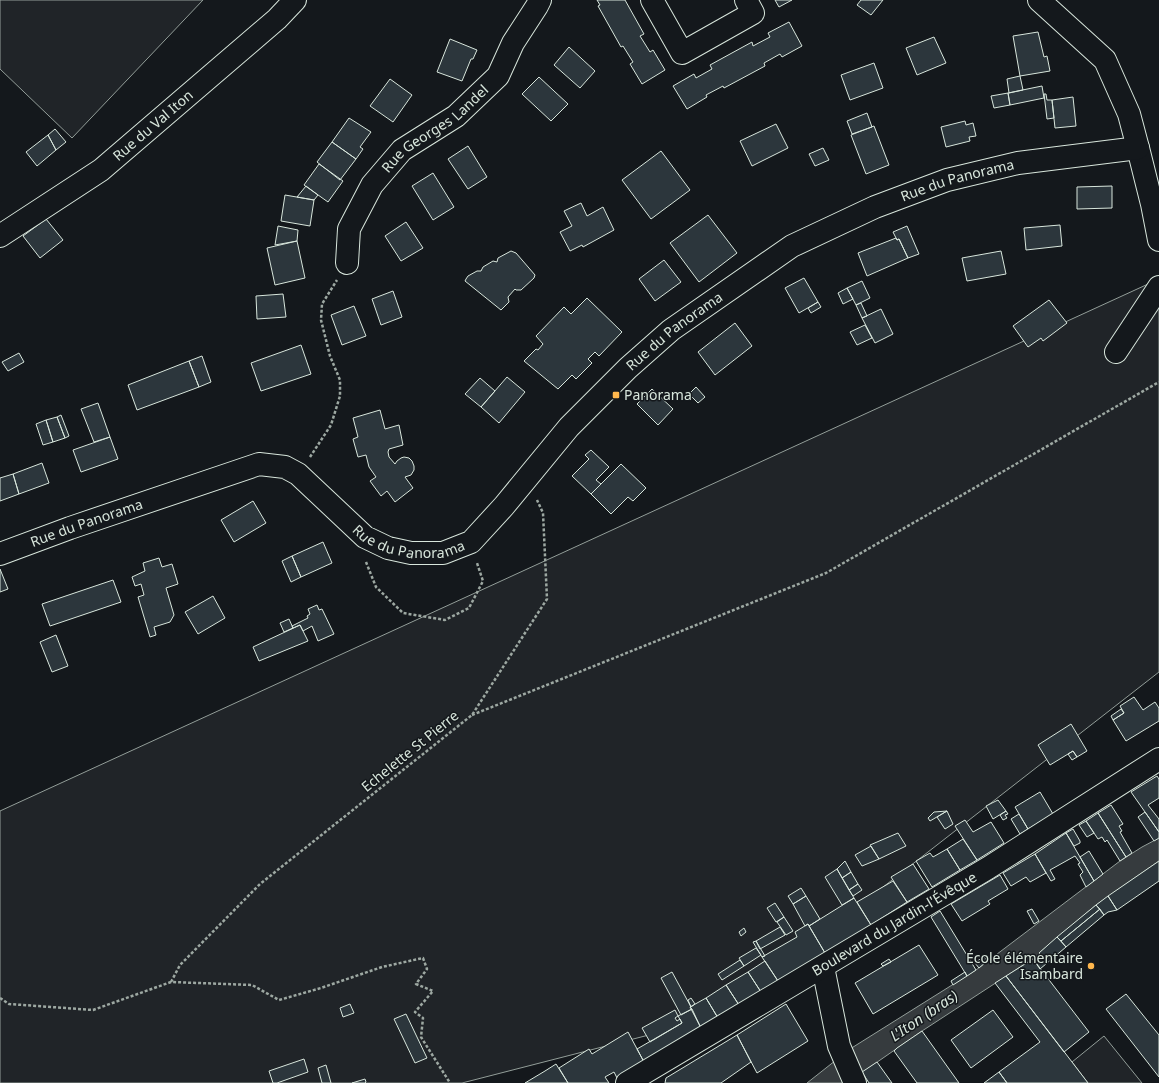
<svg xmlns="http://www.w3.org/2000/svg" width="1159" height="1083" viewBox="0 0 1159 1083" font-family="'Noto Sans',sans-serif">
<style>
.green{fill:#202428;stroke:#939e99}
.water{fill:#363b3e;stroke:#939e99}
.building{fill:#2c363c;stroke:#d8e6dc}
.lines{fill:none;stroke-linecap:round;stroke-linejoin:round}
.minor-casing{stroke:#d8e6dc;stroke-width:24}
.path{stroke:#9da8a2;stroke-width:2.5;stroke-dasharray:3 2;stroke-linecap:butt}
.minor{stroke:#14181c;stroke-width:22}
.poi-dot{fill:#ffb74d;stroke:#14181c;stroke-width:1.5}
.labels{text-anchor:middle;stroke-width:3;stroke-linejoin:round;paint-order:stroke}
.street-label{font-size:14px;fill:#d8e6dc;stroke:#14181c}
.poi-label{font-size:14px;fill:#d8e6dc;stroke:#14181c;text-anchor:start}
.water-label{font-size:15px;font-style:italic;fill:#d8e6dc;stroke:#14181c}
</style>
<rect width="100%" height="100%" fill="#14181c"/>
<path class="green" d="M0,0h203l-131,138 -72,-69z
M1159,279v393l-444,346 -253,65h-462v-272z
M1104,1036l38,47h-54l-16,-21z"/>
<path class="water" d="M1159,838v23l-63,44 -57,48 1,1 -118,77 -75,52h-40l43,-34 126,-79 144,-109 22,-14z"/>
<path class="building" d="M597,0h28l19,34 -4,2 10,16 3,-2 12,20 -23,14 -12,-20 3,-2 -10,-16 -2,1 -23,-41 2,-1z
M775,0h17l-13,7z
M861,0h22l-12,15 -14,-10z
M789,22l13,24 -20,11 -2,-3 -16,9 1,3 -41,22 -1,-2 -17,9 1,2 -20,12 -14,-23 21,-12 2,4 16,-9 -2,-4 42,-23 1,4 17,-9 -2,-4z
M1038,32l6,25 3,-1 3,15 -30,5 -7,-40z
M934,37l12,26 -29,12 -11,-27z
M450,39l27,11 -4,9h-2l-9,22 -25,-9z
M569,47l26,24 -15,17 -26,-23z
M874,63l9,25 -33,12 -9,-25z
M1020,76l3,14 -14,3 -2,-14z
M539,77l29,27 -17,17 -29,-27z
M390,79l22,16 -19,27 -23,-16z
M1042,86l2,12 -34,7 -2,-12z
M1008,93l2,12 -16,3 -3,-12z
M1044,94h2l1,6h5l2,18 -7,1z
M1073,97l3,29 -21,2 -3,-28z
M867,113l5,14 -20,7 -5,-13z
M349,118l22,14 -11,15 3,2 -7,10 -24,-17z
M965,121l1,4 7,-2 3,13 -7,1 1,4 -24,6 -5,-20z
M776,124l12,24 -36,18 -12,-25z
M874,126l15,39 -23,9 -15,-39z
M55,129l11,13 -10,8 -8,-15z
M48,135l8,15 -19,16 -11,-14z
M332,142l24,17 -16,21 -23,-18z
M468,146l19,31 -19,12 -20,-30z
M823,148l6,12 -14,6 -6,-12z
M661,151l29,39 -39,29 -29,-39z
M319,164l24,17 -15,21 -24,-17z
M433,173l21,34 -21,13 -21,-34z
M306,186l12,9 -4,5 -17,-3z
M1112,186v22l-35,1v-22z
M285,195l29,5 -4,26 -29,-5z
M581,203l6,13 16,-9 11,23 -31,17 -1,-2 -12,6 -10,-19 12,-6 -8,-15z
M708,215l29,38 -38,29 -29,-39z
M46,219l17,21 -23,18 -17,-22z
M406,222l17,26 -22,13 -16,-25z
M1060,225l2,21 -36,4 -2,-22z
M278,226l20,4 -1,11 -22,4z
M907,226l12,28 -11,4 -9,-19 -2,1 -4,-8z
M896,238l1,2 2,-1 9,19 -41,18 -9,-23z
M297,241l8,37 -30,7 -8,-37z
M511,251l5,2 19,22 -1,3 -13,12h-5l-1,-1 -7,8 1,5 -8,8 -36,-29 1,-2 2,-3 9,-5h4l2,-4 10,-6 4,1 1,-4z
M1001,251l5,23 -39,7 -5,-23z
M664,260l17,22 -26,19 -16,-22z
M804,278l14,24 -19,11 -14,-25z
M862,281l8,17 -14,7 -9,-17z
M847,288l6,11 -10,5 -5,-11z
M393,291l9,26 -21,8 -9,-26z
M283,294l3,23 -29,2 -1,-23z
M587,298l35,34 -23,24 -4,-4 -7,7 4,4 -16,16 -4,-4 -14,14 -34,-28 12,-12 2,1 5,-6 -7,-8 28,-29 7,7z
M1049,300l18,23 -24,18 -2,-3 -13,9 -15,-21z
M818,302l3,5 -10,6 -3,-5z
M861,303l6,13 -5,2 -6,-13z
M354,306l12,30 -24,9 -11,-30z
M881,309l12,25 -18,9 -13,-25z
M735,323l17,23 -37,29 -17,-23z
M865,325l7,13 -15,7 -7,-13z
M301,345l10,29 -50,17 -10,-28z
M19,353l5,9 -16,9 -6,-9z
M202,356l9,26 -12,5 -10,-26z
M189,361l10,26 -62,23 -9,-25z
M507,377l18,15 -26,31 -18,-16z
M480,378l15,13 -14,16 -16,-13z
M696,387l9,10 -7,6 -9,-9z
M652,389l21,20 -15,16 -21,-21z
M98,403l12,34 -16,5 -13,-33z
M380,410l5,19 14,-4 4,20 -14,4 -1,3 1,5 6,7 2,-3 4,-3 3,-1 5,1 3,3 2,5v4l-3,5 -6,2 8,11 -18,14 -8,-11 -6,5 -11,-15 6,-4 -7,-10 -3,-12 -8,2 -5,-18 5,-2 -5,-19z
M61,415l8,21 -4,2 -8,-21z
M57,417l8,21 -12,4 -7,-22z
M46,420l7,22 -10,3 -7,-21z
M110,437l8,22 -37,13 -8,-22z
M591,450l18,17 -13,13 5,4 -10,10 -19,-18 17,-17 -4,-4z
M42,463l7,20 -30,11 -6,-20z
M621,464l25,24 -13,13 -5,-4 -17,17 -20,-20z
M13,474l6,20 -19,7v-23z
M253,501l13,22 -32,19 -13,-22z
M323,542l9,21 -31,14 -9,-21z
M292,556l9,21 -10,5 -9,-21z
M159,558l3,9 10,-3 6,20 -12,4 8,27 -4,7 -16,5 2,8 -6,2 -12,-40 6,-2 -3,-11 -6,2 -3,-9 13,-6 -2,-8z
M0,569l8,20 -8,3z
M113,580l8,22 -71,24 -8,-22z
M213,596l12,22 -27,16 -13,-22z
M317,605l2,5 3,-1 12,25 -16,7 -6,-15 -9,5 -3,-6 -7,3 -1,-2 16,-8 -1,-2 3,-2 -2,-5z
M289,619l4,9 -9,4 -4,-9z
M300,625l8,16 -49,20 -6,-14z
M56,635l12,31 -16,6 -12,-30z
M1134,697l9,13 12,-8 4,6v13l-33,20 -13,-21 11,-7 -4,-7z
M1121,709l3,4 -11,7 -2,-4z
M1071,724l16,27 -10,6 -4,-6 -23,14 -12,-20z
M1073,751l4,6 -5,3 -4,-6z
M1157,776l2,3v19l-11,7 11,14v13l-28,-40z
M1040,792l13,22 -25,15 -13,-22z
M998,800l8,11 -13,8 -7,-13z
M1111,805l12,19 -4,2 3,5 -2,1 12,21 -6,4 -28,-44z
M947,811l-17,10 -2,-3 6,-6z
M947,811l6,13 -8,5 -8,-12z
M1006,811l2,3 -3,1 2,3 -4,2 -3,-5z
M1145,812l14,20v6l-5,3 -16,-24z
M1098,813l28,44 -6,4 -13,-21 -2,2 -3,-5 -4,2 -12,-18z
M1019,814l9,15 -8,5 -9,-15z
M965,820l8,12 18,-10 13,21 -27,17 -22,-34z
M1086,821l8,12 -7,4 -8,-12z
M1073,829l7,12v2l-6,3 -8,-13z
M898,833l8,13 -27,13 -9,-14z
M1066,833l28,48 -8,6 -6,-12 3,-3 -5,-8 2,-1 -5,-7 -25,14 5,9 -4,2 -16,-27z
M963,839l14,21 -17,10 -13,-21z
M871,846l8,13 -17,7 -7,-11z
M947,849l13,21 -28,17 -16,-26 14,-8 3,4z
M1089,851l14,23 -9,7 -14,-24z
M1035,854l11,19 -16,9 -4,-5 -15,9 -8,-13z
M845,861l6,11 -9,6 -5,-9z
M1159,861v20l-42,29 -9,-14z
M913,864l16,25 -22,13 -16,-25z
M837,869l17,29 -12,7 -17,-28z
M851,872l7,12 -9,6 -7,-12z
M1000,875l8,14 -20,12 2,3 -28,17 -11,-17z
M893,881l14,21 -36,23 -14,-23z
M858,884l4,6 -9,6 -4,-6z
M801,888l5,8 -13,8 -5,-8z
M806,896l14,23 -11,7 -1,-2 -3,2 -12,-22z
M1108,896l9,14 -9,2 -4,3 -8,-10z
M854,898l17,27 -46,28 -16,-27z
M775,903l9,14 -8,5 -9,-14z
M1096,905l4,4 -39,32 -4,-4z
M1032,909l7,12 -5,3 -7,-13z
M1100,909l4,6 -38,32 -5,-6z
M940,911l36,59 -9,6 -36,-59z
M784,917l9,14 -7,4 -9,-13z
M808,924l17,29 -47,28 -16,-24 35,-20 -2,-5z
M780,927l5,8 -25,14 -4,-8z
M744,928l2,4 -5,4 -2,-4z
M1057,937l9,10 -26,22 -7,-10 7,-5 -1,-1z
M756,941l9,15 -3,1 -9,-15z
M919,945l19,30 -65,39 -18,-31z
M756,948l5,7 -17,11 -5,-8z
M984,956l3,5 -8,7 -4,-5z
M889,959l2,3 -8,4 -2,-2z
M1033,959l56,73 -25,20 -58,-76z
M740,960l4,6 -22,14 -4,-6z
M765,961l13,20 -17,11 -13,-20z
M672,972l19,35h-1l2,2 -11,6 -20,-37z
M748,972l13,20 -22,13 -13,-20z
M965,972l2,4 -14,9 -2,-4z
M1006,976l66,86 16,21h-81l-8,-11 41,-30 -45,-59z
M726,985l13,20 -21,13 -12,-20z
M1126,994l33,41v42l-53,-68z
M691,998l4,6 -4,3 -3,-7z
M706,998l12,20 -17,10 -11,-21z
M350,1004l4,9 -11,4 -3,-9z
M786,1004l22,37 -51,32 -20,-38z
M692,1009l9,19 -57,34 -7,-13 45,-26 -4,-7z
M675,1010l3,6 -3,2 2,3 3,-2 2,4 -32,19 -8,-14z
M993,1010l20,27 -42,31 -20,-28z
M406,1014l21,44 -12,5 -21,-44z
M922,1031l37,52h-42l-23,-32 3,-3z
M628,1032l16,30 -27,16 -3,-6 -9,5 4,6h-41l-9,-15 30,-19 3,5z
M737,1035l14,27 -30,21h-56l1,-5z
M304,1059l4,13 -31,11h-4l-4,-12z
M877,1062l15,21h-23l-7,-11z
M556,1064l12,19h-43l20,-12z
M326,1065l5,18h-9l-4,-15z
M999,1072l8,11h-23z
M365,1079l1,3 -1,1h-13z"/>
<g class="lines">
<g class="minor-casing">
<g id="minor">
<path d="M652,0l30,53 71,-40 -7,-13"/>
<path d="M1138,148l14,56 7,36"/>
<path id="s1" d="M0,236l101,-66 176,-151 18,-19"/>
<path id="s2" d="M347,263l2,-34 23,-44 30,-35 54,-34 42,-40 15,-33 24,-37 3,-6"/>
<path d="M1116,352l43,-65"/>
<path id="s3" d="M0,554l70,-26 189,-64 26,3 13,7 67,63 23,11 23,5h32l28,-11 33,-36 65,-79 59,-59 43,-38 121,-84 83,-39 72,-27 71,-17 120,-15 -9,-34 -24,-54 -66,-60"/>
<path d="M823,967l16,79 16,37"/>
<path id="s4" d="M627,1083l361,-215 171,-109"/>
</g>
</g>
<path class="path" d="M310,457l21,-32 9,-29v-16l-10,-24 -9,-36 1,-16 15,-24
M366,562l10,25 27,26 42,7 24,-12 14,-27 -6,-18
M472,715l354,-142 333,-191
M171,982l9,-17 80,-81 212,-169 75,-116 -4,-86 -6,-13
M0,998l9,6 84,6 78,-28 81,3 27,15 42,-12 61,-21 41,-9 4,11 -11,15 17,7 -18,21 8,6 -2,19 29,46"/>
<use href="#minor" class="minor"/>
</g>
<g class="poi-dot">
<rect x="612" y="391" width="8" height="8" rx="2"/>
<circle cx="1091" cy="966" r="4"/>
</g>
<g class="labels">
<g class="street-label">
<text dy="5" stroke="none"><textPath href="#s1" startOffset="189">Rue du Val Iton</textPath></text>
<text dy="5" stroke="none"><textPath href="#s2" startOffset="169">Rue Georges Landel</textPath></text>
<text dy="5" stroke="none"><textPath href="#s3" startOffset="1136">Rue du Panorama</textPath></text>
<text dy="5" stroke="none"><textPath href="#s3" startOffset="812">Rue du Panorama</textPath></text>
<text dy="5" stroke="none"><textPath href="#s3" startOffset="92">Rue du Panorama</textPath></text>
<text dy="5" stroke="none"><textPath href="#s3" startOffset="452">Rue du Panorama</textPath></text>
<text transform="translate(410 751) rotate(-39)" y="5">Echelette St Pierre</text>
<text dy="5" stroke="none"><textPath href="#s4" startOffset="311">Boulevard du Jardin-l'Évêque</textPath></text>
</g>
<g class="poi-label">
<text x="624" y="400">Panorama</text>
<text x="1083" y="963" text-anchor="end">École élémentaire<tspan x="1083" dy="16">Isambard</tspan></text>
</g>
<g class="water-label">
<text transform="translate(924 1016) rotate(-34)" y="5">L'Iton (bras)</text>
</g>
</g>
</svg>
